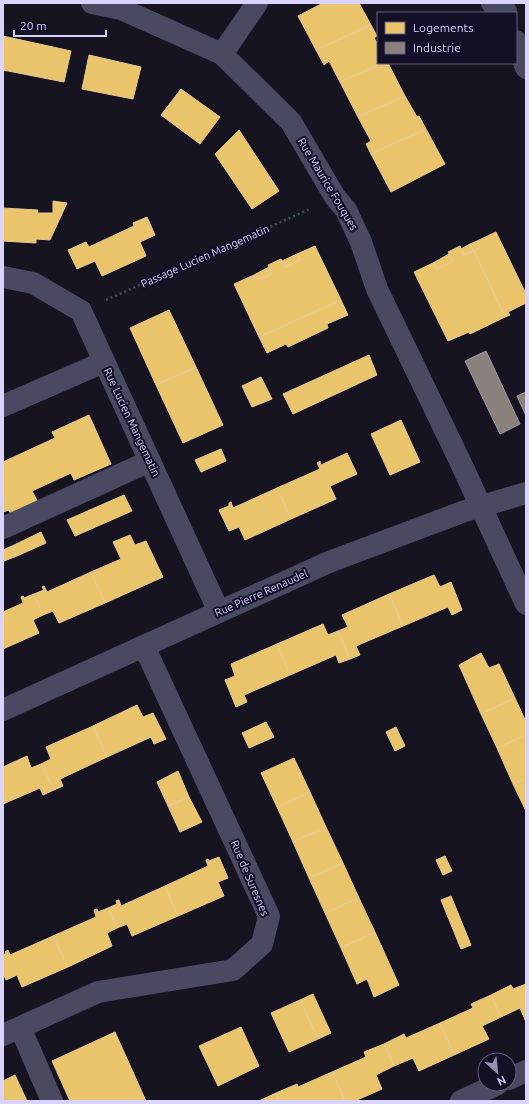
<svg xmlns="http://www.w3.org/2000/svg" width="529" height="1104" viewBox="0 0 529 1104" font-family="Ubuntu,sans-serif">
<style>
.homes{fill:#e9c46a;stroke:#e4c997}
.industry{fill:#8a817c;stroke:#a29aa3}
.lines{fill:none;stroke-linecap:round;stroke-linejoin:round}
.path{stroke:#44505f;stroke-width:2.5;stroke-dasharray:2 3;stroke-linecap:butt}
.minor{stroke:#4a4962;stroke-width:22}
.labels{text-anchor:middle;stroke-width:4;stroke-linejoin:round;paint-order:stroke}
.street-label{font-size:11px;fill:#d9d4ff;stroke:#130f26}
</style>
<rect width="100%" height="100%" fill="#161421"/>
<path class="homes" d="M323,3h36l12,22 -55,25 -18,-34z
M371,25l6,11 -3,2 4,6v19h5l-43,19 -11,-21 -5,4 -8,-15z
M3,36l68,15 -7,31 -61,-12z
M89,55l52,12 -8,32 -51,-10z
M383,63h5l17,33 -47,21 -18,-35z
M181,89l39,28 -20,27 -39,-29z
M405,96l12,21 2,-1 7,13 -55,25 -5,-10 5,-3 -13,-24z
M426,129l19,35 -54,28 -20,-38z
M239,130l40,61 -27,18 -37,-55z
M53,201l14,2 -17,37 -14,-1v4l-33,-2v-33l35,2 -1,3h16z
M147,217l8,18 -15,7 6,14 -44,20 -7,-15 -18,8 -9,-19 18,-8 3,5 45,-21 -1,-3z
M496,232l30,62v9l-18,9 2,3 -5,2 -31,-66 6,-4 -3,-6z
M477,241l3,6 -6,4 -4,-7z
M470,244l4,7 -10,4 -3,-6z
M315,246l26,54 -82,37 -25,-53 20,-9 2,5 16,-6 -4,-9 13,-6 4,8 15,-7 -3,-6z
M460,246l4,9 10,-4 31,66 -35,17 -1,-2 -21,9 -34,-69 19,-9 4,6 16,-8 -5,-9z
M297,254l3,6 -15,7 -3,-6z
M449,254l4,7 -16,8 -4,-6z
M269,267l3,7 -16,6 -2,-5z
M341,300l7,15 -21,9 1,4 -40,19 -2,-3 -19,9 -8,-16z
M169,310l27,57 -40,18 -26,-57z
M369,355l8,20 -84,39 -10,-20z
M196,367l27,58 -40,18 -27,-58z
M261,377l11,22 -20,8 -10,-21z
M89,415l22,49 -37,16 -3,-7 -39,18 6,11 -27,12 -6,-11 -2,1v-42l52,-24 -3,-6z
M401,420l19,42 -30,13 -19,-41z
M221,449l5,12 -25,11 -6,-12z
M347,453l10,21 -27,12 6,13 -45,20 -14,-31 43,-19 -3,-6 3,-2 1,4z
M277,488l14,31 -46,21 -6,-13 -10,4 -10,-21 10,-4v-3l2,-1 2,6z
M124,495l8,16 -57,25 -8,-16z
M5,503l4,7 -6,2v-8z
M41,532l5,11 -29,13 -5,-10z
M130,535l5,10 11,-4 17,36 -58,26 -14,-31 30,-13 -8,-17z
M12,546l5,10 -13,5 -1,-11z
M91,572l14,31 -46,20 -6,-12 -10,4 -9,-21 10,-4 -2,-3 2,-1 3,6z
M434,575l6,12 11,-5 11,28 -10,5 -4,-8 -45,19 -14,-32z
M34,594l9,21 -10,5 6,13 -36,16v-37l20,-9 -2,-6 2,-1 1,2z
M389,594l14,32 -47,20 4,9 -10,4 -12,-28 10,-4 -6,-12z
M323,624l5,11 10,-4 12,28 -11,4 -3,-8 -46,20 -13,-31z
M277,644l13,31 -46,20 3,7 -11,5 -11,-27 10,-4 -4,-12z
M481,653l8,15 10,-4 16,34 -34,16 -22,-49z
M515,698l11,24v13l-29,13 -16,-34z
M137,705l6,12 10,-4 13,26 -12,5 -3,-7 -44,20 -14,-31z
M266,722l8,15 -25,11 -7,-15z
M93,726l14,31 -47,22 3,7 -9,4 -13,-26 10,-5 -5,-12z
M396,727l9,19 -10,5 -9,-19z
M526,735v43l-13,6 -16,-36z
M27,756l4,12 10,-4 13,26 -11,5 -3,-7 -37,16v-37z
M294,758l16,34 -33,15 -16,-34z
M178,771l11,26 -21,9 -11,-24z
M526,778v33l-13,-27z
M310,792l16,35 -33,15 -16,-35z
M189,797l13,25 -22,10 -12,-26z
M326,827l17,36 -34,15 -16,-36z
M445,856l7,15 -9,4 -7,-15z
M219,857l9,21 -10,4 6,14 -46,20 -13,-30 43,-20 -2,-6 2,-1 1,2z
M343,863l16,35 -34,15 -16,-35z
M165,886l13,30 -46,20 -5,-12 -10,4 -9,-20 9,-4 -1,-3 3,-1 2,6z
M451,896l20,49 -10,4 -20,-49z
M359,898l16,34 -34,16 -16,-35z
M108,908l9,20 -10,5 5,13 -44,21 -15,-31 43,-19 -2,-7 3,-1 1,3z
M375,932l24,53 -25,12 -7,-18 -10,5 -16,-36z
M53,936l15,31 -46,20 -5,-12 -11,5 -3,-7v-18l3,-1 -1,-2 3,-2 2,5z
M526,984v38l-6,-14 -19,9 -10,-22 20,-10 2,4z
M313,994l18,39 -13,6 -18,-39z
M491,995l10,22 -19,9 7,13 -35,16 -14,-32 33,-15 -2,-4z
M300,1000l18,39 -29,13 -18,-39z
M440,1023l14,32 -35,16 -6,-13 -19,8 -10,-22 20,-10 2,4z
M241,1027l18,39 -41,20 -19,-40z
M115,1032l31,69h-76l-18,-40z
M384,1044l10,22 -18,9 6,14 -27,12h-10l-13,-29 34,-15 -2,-5z
M332,1072l13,29h-66l-3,-8 21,-9 1,3z
M15,1075l12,26h-24v-20z
M276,1093l3,8h-20z"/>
<path class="industry" d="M486,351l34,73 -20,10 -35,-73z
M526,392v24l-9,-20z"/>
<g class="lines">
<path class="path" d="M106,300l204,-91"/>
<path class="minor" d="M92,3l29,6 101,45 69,68 44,75 11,13 15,32 16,47 81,168 68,147
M492,3l14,8v2
M516,41l10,27
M222,54l35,-51
M3,277l30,6 48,28 138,301
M3,406l101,-44
M3,528l147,-67
M3,710l326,-148 136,-51 61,-18
M20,1027l32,74
M3,1035l95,-43 135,-22 29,-26 7,-28 -125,-270
M509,1079l17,-8
M461,1101l37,-17"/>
</g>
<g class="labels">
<g class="street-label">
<text transform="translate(328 184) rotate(59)" y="4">Rue Maurice Fouques</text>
<text transform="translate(205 256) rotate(-24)" y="4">Passage Lucien Mangematin</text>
<text transform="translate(132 422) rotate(65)" y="4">Rue Lucien Mangematin</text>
<text transform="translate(261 593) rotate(-24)" y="4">Rue Pierre Renaudel</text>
<text transform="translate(250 878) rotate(67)" y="4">Rue de Suresnes</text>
</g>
</g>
<rect width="529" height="1104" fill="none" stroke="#d9d4ff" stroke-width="8"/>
<rect x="377" y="12" width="140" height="52" fill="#130f26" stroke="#625e7d"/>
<rect x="385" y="22" width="20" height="12" fill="#e9c46a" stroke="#625e7d"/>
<text x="413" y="32" font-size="12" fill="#d9d4ff">Logements</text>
<rect x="385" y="42" width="20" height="12" fill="#8a817c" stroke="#625e7d"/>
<text x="413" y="52" font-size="12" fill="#d9d4ff">Industrie</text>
<g transform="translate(497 1072) rotate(153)"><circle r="19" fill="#130f26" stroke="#625e7d"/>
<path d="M0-3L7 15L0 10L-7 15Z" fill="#9591b1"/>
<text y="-6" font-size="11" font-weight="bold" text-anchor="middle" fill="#d9d4ff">N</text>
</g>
<path d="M14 30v6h92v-6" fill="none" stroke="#d9d4ff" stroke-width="2"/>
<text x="20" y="30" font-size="12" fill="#d9d4ff" stroke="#130f26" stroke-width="3" paint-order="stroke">20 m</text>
</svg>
